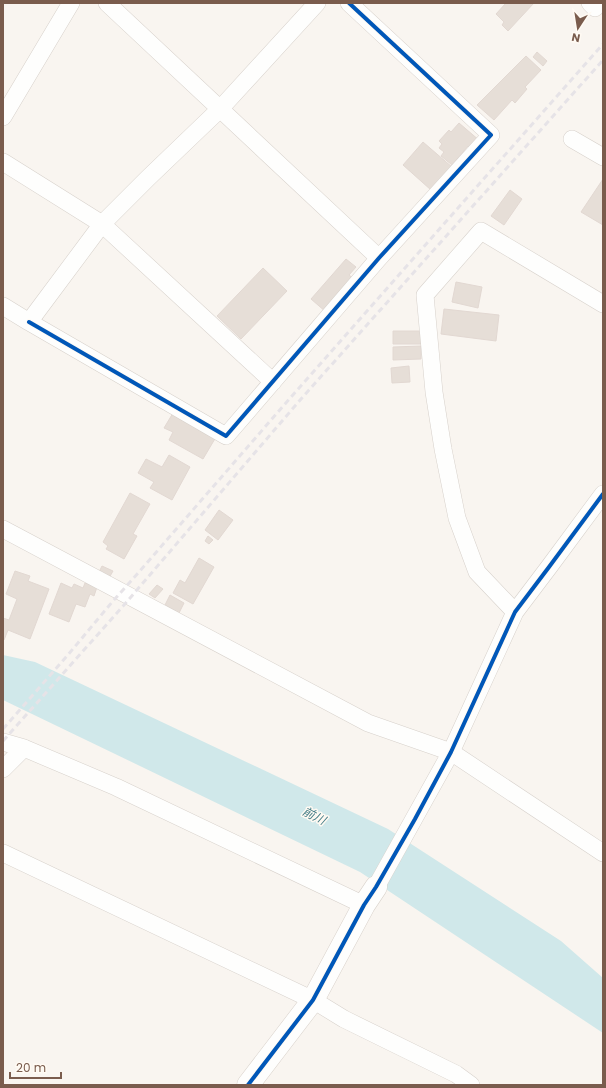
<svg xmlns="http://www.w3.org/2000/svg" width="606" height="1088" viewBox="0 0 606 1088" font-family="Poppins,'Noto Sans JP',sans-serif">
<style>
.water{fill:#d0e8ea}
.building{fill:#e6ded7;stroke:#e2d8d2}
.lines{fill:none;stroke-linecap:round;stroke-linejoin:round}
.street-casing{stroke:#d7d1cb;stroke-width:18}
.secondary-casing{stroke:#d9d2cb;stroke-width:23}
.street{stroke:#fefefd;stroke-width:17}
.secondary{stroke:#fefefd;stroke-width:22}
.rail{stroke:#e6e3e7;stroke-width:3;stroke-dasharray:6 4;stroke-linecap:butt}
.cycleway-casing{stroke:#fffaf3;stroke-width:6}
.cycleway{stroke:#0057b8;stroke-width:4}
.labels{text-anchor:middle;stroke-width:3;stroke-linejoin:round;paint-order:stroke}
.water-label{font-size:12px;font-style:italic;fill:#437c86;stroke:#fffaf3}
</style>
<rect width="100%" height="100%" fill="#f9f5f0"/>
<path class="water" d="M3,655l32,7 353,167 173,112 42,37v55l-243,-161 -357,-172z"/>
<path class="building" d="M506,3h28l-26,28 -6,-6 2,-3 -8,-8z
M537,52l10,9 -4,5 -10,-9z
M526,56l15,14 -16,17 2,2 -12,14 -3,-3 -18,20 -17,-15z
M459,123l21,18 -8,9 -4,-4 -16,19 -11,-9 3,-4 -5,-4 3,-4 -3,-3 10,-11 2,2z
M423,142l29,25 -21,23 -28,-25z
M603,179v46l-22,-13z
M510,190l12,9 -18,26 -13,-9z
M346,259l10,8 -7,8 6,5 -29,32 -15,-13z
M263,268l24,23 -46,48 -24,-23z
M456,282l26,5 -4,21 -26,-6z
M444,309l55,6 -3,26 -55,-7z
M393,331h28v13h-28z
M421,346v13l-28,1v-13z
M409,366l1,16 -18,1 -1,-15z
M173,413l43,24 -13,22 -34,-19 4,-8 -9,-4z
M169,455l21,12 -18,33 -22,-12 4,-6 -16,-9 8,-14 16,8z
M130,493l20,11 -17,30 4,2 -13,23 -18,-10 2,-3 -5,-4z
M219,510l14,10 -15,20 -13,-10z
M208,536l5,4 -4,4 -4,-3z
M199,558l15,9 -21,37 -20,-11 7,-13 5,3z
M102,566l11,5 -4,7 -10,-6z
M15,571l15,5 -2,5 21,8 -19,50 -22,-9 -4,10 -1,-1v-21l6,2 8,-21 -11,-5z
M61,583l11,5 2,-4 9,4 2,-5 12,4 -3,9 -4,-2 -5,13 -9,-3 -7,18 -20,-8z
M157,585l6,4 -8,9 -6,-4z
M170,595l14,8 -5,10 -14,-8z"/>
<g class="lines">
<g class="street-casing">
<path id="street" d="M107,3l272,255
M590,3l5,5
M3,117l68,-114
M572,139l31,18
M3,162l99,62 171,158
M3,306l26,16 73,-98 46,-46 72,-69 97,-106
M29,322l197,114 153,-178 112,-123 -142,-132
M3,529l365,194 83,29 152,101
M515,612l-38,-40 -20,-54 -14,-69 -9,-57 -9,-97 56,-64 122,73
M3,742l21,6 92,39 248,118
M3,769l21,-21
M3,853l310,147 31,19 112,55 15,11
M376,887l75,-135 64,-140 34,-45 54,-73"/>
</g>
<g class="secondary-casing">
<path id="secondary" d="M248,1085l65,-85 51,-95 12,-18"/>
</g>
<use href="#street" class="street"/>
<use href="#secondary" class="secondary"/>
<path class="rail" d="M3,729l64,-73 46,-55 26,-29 152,-175 312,-353
M3,741l121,-136 177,-206 302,-339"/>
<g class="cycleway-casing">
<path id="cycleway" d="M29,322l197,114 153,-178 112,-123 -142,-132
M248,1085l65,-85 51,-95 12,-18 39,-68 36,-67 64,-140 34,-45 54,-73"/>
</g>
<use href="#cycleway" class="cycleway"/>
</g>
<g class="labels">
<g class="water-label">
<text transform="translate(314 816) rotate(27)" y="4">前川</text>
</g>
</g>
<rect width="606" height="1088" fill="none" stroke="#7a5c4d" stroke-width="8"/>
<g transform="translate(578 28) rotate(192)" stroke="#fffaf3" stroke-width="3" paint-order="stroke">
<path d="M0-3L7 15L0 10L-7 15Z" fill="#7a5c4d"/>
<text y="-6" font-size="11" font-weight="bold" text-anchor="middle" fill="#7a5c4d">N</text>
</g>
<path d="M10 1072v6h51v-6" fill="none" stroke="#7a5c4d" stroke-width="2"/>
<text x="16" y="1072" font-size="12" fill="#7a5c4d" stroke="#fffaf3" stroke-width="3" paint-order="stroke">20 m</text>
</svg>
